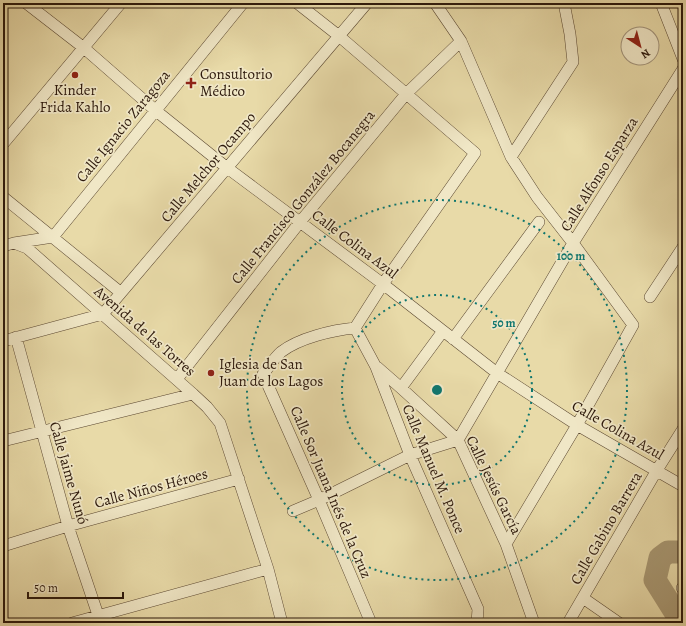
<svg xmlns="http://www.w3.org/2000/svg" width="686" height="626" viewBox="0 0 686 626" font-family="Alegreya,serif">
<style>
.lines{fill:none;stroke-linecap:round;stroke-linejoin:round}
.river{stroke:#a89873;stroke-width:23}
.street-casing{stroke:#5b4832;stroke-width:12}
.street{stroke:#f0e7c6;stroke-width:11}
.ring{fill:none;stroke:#0f766e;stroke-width:2;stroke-dasharray:2 4}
.poi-dot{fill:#8f2418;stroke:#f0e7c6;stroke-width:1.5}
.labels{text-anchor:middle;stroke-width:3.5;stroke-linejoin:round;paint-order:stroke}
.poi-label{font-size:15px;fill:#2c180b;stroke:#f0e7c6;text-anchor:start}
.street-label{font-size:15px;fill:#2c180b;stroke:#f0e7c6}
.centre{fill:#0f766e;stroke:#f0e7c6;stroke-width:2}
.ring-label{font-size:12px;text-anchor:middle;font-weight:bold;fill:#0f766e;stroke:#f0e7c6;stroke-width:3.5;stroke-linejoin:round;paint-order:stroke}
</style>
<rect width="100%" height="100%" fill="#e8daa8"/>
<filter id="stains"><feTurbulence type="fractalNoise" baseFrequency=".005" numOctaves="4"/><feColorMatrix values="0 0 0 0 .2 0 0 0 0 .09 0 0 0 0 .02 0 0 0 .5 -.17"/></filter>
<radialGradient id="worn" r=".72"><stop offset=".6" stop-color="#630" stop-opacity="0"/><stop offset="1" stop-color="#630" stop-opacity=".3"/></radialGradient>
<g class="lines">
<path class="river" d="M682,623l-27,-43 5,-22 8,-6h15"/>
<g class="street-casing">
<path id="street" d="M26,3l58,45 71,62 71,57 157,117 114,89 80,52 106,61
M297,3l42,33 136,117 -92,131 -28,44c-22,2 -56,10 -74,24 -7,6 -12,15 -18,22l56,126 52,123
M435,3l26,38 50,116 26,40 36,46 60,82 -56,100 -71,119
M661,3l22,56
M3,144l118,-141
M511,157l62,-95 -3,-28 -6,-31
M3,197l117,95
M14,243l13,5 166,146 14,13 13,16 48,146 14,54
M3,246l11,-3 39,-6 190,-234
M650,297l33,-50
M355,328l21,39 34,88 68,154 -1,14
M16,337l52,189 30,89
M453,339l86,-117
M3,341l100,-27 264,-311
M377,367l24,21 57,52 48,104 28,79
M177,379l123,-157 106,-128 55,-53
M401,388l42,-57
M3,441l190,-47
M293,511l26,-11 91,-45 48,-15 115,-197 110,-174
M3,546l65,-20 171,-47
M682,588l1,1
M583,598l36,25
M72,623l196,-54
M568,623l89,-153 26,-41"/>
</g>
<use href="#street" class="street"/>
</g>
<g class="ring">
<circle cx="437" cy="390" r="95"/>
<circle cx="437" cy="390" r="190"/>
</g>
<g class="poi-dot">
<circle cx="75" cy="75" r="4"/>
<path d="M189 77h4v4h4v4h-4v4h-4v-4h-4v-4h4z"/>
<circle cx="211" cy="373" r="4"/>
</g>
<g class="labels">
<g class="poi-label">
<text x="200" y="79">Consultorio<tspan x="200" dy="17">Médico</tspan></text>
<text x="75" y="95" text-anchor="middle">Kinder<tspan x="75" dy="17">Frida Kahlo</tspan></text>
<text x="219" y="369">Iglesia de San<tspan x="219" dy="17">Juan de los Lagos</tspan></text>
</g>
<g class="street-label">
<text transform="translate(123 126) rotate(-51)" y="5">Calle Ignacio Zaragoza</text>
<text transform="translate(208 167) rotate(-50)" y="5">Calle Melchor Ocampo</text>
<text transform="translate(599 174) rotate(-58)" y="5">Calle Alfonso Esparza</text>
<text transform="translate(303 197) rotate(-51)" y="5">Calle Francisco González Bocanegra</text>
<text transform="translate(355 244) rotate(37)" y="5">Calle Colina Azul</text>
<text transform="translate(145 331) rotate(41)" y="5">Avenida de las Torres</text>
<text transform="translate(618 430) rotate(30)" y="5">Calle Colina Azul</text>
<text transform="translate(434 469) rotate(67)" y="5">Calle Manuel M. Ponce</text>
<text transform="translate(69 473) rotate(74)" y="5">Calle Jaime Nunó</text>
<text transform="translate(494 485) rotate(64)" y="5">Calle Jesús García</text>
<text transform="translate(151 488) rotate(-15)" y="5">Calle Niños Héroes</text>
<text transform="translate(331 492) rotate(67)" y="5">Calle Sor Juana Inés de la Cruz</text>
<text transform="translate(606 528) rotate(-60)" y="5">Calle Gabino Barrera</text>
</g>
</g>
<circle cx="437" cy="390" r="6" class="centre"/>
<g class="ring-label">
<text x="571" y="260">100 m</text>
<text x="504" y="327">50 m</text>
</g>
<rect width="686" height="626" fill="none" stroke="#e8daa8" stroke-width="16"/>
<rect x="4" y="4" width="678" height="618" fill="none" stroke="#2c180b" stroke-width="2"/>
<rect x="8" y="8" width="670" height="610" fill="none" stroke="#2c180b"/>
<g transform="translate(640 46) rotate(144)"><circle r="19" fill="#f0e7c6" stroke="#a2947b"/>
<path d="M0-3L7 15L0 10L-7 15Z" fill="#8f2418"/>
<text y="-6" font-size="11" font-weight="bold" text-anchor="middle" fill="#2c180b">N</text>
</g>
<path d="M28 592v6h95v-6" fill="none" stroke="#2c180b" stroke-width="2"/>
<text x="34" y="592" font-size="12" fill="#2c180b" stroke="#f0e7c6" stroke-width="3" paint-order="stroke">50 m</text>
<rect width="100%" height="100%" filter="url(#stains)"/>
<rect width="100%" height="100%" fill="url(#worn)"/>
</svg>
